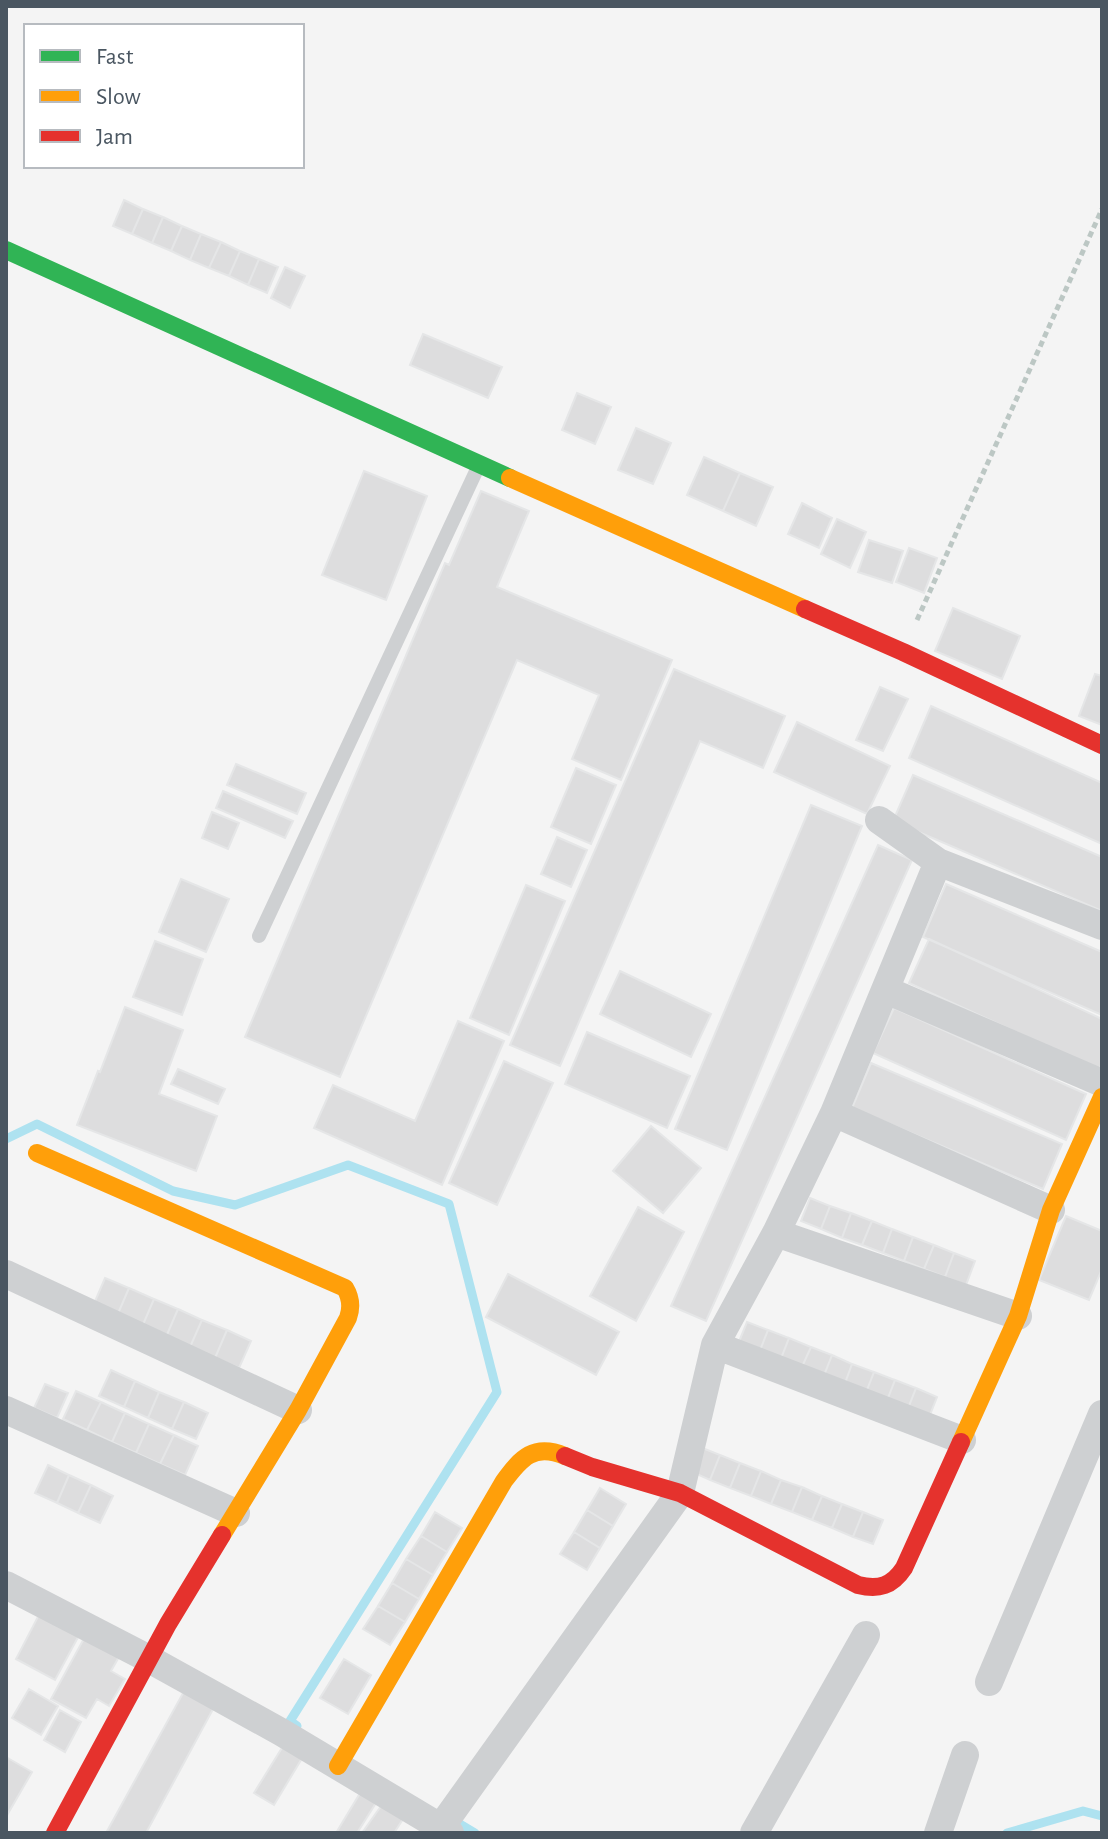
<svg xmlns="http://www.w3.org/2000/svg" width="1108" height="1839" viewBox="0 0 1108 1839" font-family="'Alegreya Sans',sans-serif">
<style>
.lines{fill:none;stroke-linecap:round;stroke-linejoin:round}
.stream{stroke:#aee2f0;stroke-width:9}
.building{fill:#ddddde;stroke:#e5e6e7;stroke-width:2}
.path{stroke:#bcc7c4;stroke-width:5;stroke-dasharray:6 4;stroke-linecap:butt}
.lane{stroke:#ced0d2;stroke-width:14}
.street{stroke:#ced0d2;stroke-width:28}
.fast{stroke:#30b455;stroke-width:18}
.slow{stroke:#ff9f0a;stroke-width:18}
.jam{stroke:#e5322d;stroke-width:18}
</style>
<rect width="100%" height="100%" fill="#f4f4f4"/>
<g class="lines">
<path class="stream" d="M6,1139l31,-15 136,67 62,14 113,-40 101,39 48,188 -207,329 7,5
M450,1818l25,15
M1007,1833l76,-22 19,5"/>
</g>
<path class="building" d="M124,200l19,9 -11,25 -19,-8z
M143,209l20,8 -11,26 -20,-9z
M163,217l19,9 -11,25 -19,-8z
M182,226l19,8 -11,26 -19,-9z
M201,234l20,8 -12,26 -19,-8z
M221,242l19,9 -11,25 -20,-8z
M240,251l19,8 -11,26 -19,-9z
M259,259l19,8 -11,26 -19,-8z
M285,267l20,9 -15,32 -19,-10z
M423,334l79,33 -14,31 -78,-33z
M577,393l34,14 -16,37 -33,-14z
M636,428l35,15 -18,41 -35,-14z
M704,457l36,16 -17,38 -36,-16z
M364,471l63,25 -41,104 -64,-25z
M740,473l33,14 -17,39 -33,-15z
M481,491l48,20 -32,76 175,73 -51,120 -49,-21 27,-64 -82,-35 -177,417 -95,-40 200,-474 4,2z
M802,503l30,15 -13,30 -31,-14z
M837,519l29,13 -16,36 -29,-14z
M869,540l34,11 -11,32 -34,-11z
M909,548l28,10 -13,35 -28,-11z
M953,608l67,28 -18,43 -67,-28z
M674,669l111,47 -22,52 -63,-27 -140,325 -50,-21z
M1095,674l7,2v49l-23,-9z
M880,687l28,12 -25,52 -27,-11z
M931,706l171,77v61l-193,-86z
M797,722l93,44 -23,48 -93,-42z
M236,764l70,29 -9,21 -70,-29z
M576,768l40,17 -25,59 -40,-17z
M913,775l189,82v54l-209,-90z
M223,791l70,30 -8,17 -69,-30z
M811,805l51,21 -135,324 -52,-21z
M212,812l27,11 -11,26 -26,-11z
M557,837l30,13 -16,37 -30,-13z
M878,845l34,15 -206,461 -35,-15z
M181,879l48,20 -23,53 -47,-20z
M946,884l156,68v63l-179,-78z
M526,885l39,16 -56,134 -39,-17z
M929,939l173,80v44l-3,7 -190,-87z
M155,941l48,18 -21,56 -49,-18z
M620,971l91,43 -20,43 -91,-43z
M125,1007l58,23 -24,64 58,22 -21,55 -119,-46 21,-54 2,1z
M894,1008l192,86 -20,46 -193,-87z
M458,1021l46,20 -62,144 -128,-57 19,-43 82,36z
M587,1032l103,44 -23,52 -102,-44z
M504,1061l49,22 -56,122 -48,-22z
M871,1063l191,81 -19,45 -191,-81z
M178,1069l47,20 -7,15 -47,-20z
M651,1126l50,42 -38,45 -50,-42z
M810,1198l20,8 -9,23 -20,-8z
M830,1206l21,7 -9,25 -21,-9z
M638,1207l46,25 -48,89 -46,-25z
M851,1213l21,8 -10,24 -20,-7z
M1066,1216l36,15v38l-13,31 -50,-20z
M872,1221l20,8 -9,24 -21,-8z
M892,1229l21,8 -9,24 -21,-8z
M913,1237l21,8 -10,24 -20,-8z
M934,1245l20,8 -9,24 -21,-8z
M954,1253l21,8 -9,24 -21,-8z
M508,1274l111,58 -23,43 -110,-58z
M105,1278l24,10 -12,28 -24,-10z
M129,1288l25,11 -12,28 -25,-11z
M154,1299l24,10 -12,28 -24,-10z
M178,1309l24,11 -12,27 -24,-10z
M202,1320l25,10 -12,28 -25,-11z
M747,1322l21,8 -9,23 -21,-9z
M227,1330l24,11 -12,27 -24,-10z
M768,1330l21,8 -9,23 -21,-8z
M789,1338l22,9 -10,22 -21,-8z
M811,1347l21,8 -9,23 -22,-9z
M832,1355l20,9 -8,22 -21,-8z
M852,1364l22,8 -9,23 -21,-9z
M111,1370l24,11 -11,26 -25,-11z
M874,1372l21,8 -9,23 -21,-8z
M895,1380l21,8 -9,23 -21,-8z
M135,1381l24,11 -11,26 -24,-11z
M45,1384l23,9 -11,25 -23,-10z
M916,1388l21,9 -9,23 -21,-9z
M76,1391l25,11 -14,28 -24,-11z
M159,1392l25,10 -12,27 -24,-11z
M101,1402l24,11 -13,29 -25,-12z
M184,1402l24,11 -12,26 -24,-10z
M125,1413l24,11 -13,29 -24,-11z
M149,1424l25,11 -14,29 -24,-11z
M174,1435l24,11 -13,29 -25,-11z
M700,1447l20,8 -10,25 -20,-9z
M720,1455l20,8 -10,25 -20,-8z
M740,1463l21,8 -10,25 -21,-8z
M48,1465l21,10 -12,28 -22,-10z
M761,1471l20,9 -10,24 -20,-8z
M69,1475l22,10 -13,28 -21,-10z
M781,1480l21,7 -10,25 -21,-8z
M91,1485l22,11 -13,27 -22,-10z
M802,1487l20,9 -10,24 -20,-8z
M600,1488l26,16 -13,22 -26,-16z
M822,1496l20,8 -10,24 -20,-8z
M842,1504l21,8 -10,25 -21,-9z
M587,1510l26,16 -13,22 -26,-16z
M435,1512l27,16 -15,24 -26,-16z
M863,1512l20,8 -10,24 -20,-7z
M574,1532l26,16 -13,22 -27,-16z
M421,1536l26,16 -14,23 -27,-16z
M406,1559l27,16 -14,24 -27,-16z
M392,1583l27,16 -14,23 -27,-16z
M378,1606l27,16 -15,23 -27,-16z
M43,1607l40,21 -28,52 -39,-21z
M88,1631l35,19 -12,21 14,8 -16,27 -12,-7 -11,19 -35,-19z
M344,1659l27,16 -23,39 -28,-16z
M188,1684l30,16 -72,133h-40z
M29,1689l29,17 -17,29 -29,-17z
M60,1710l21,12 -16,30 -21,-12z
M285,1743l19,12 -30,50 -20,-12z
M6,1757l26,15 -26,45z
M365,1785l16,10 -24,38h-21z
M386,1799l21,14 -13,20h-32z"/>
<g class="lines">
<path class="path" d="M917,620l185,-411"/>
<path class="lane" d="M259,936l220,-471"/>
<path class="street" d="M879,820l59,42 164,64
M886,990l216,93
M834,1113l217,97
M776,1233l242,83
M6,1274l292,136
M715,1345l247,95
M6,1410l230,103
M6,1585l143,74 132,73 169,101
M989,1682l113,-268
M441,1827l239,-334 35,-148 61,-112 58,-120 104,-251
M754,1833l112,-198
M938,1833l27,-78"/>
<path class="fast" d="M6,250l504,228"/>
<path class="slow" d="M510,478l295,131
M37,1153l308,135c6,10 7,19 3,30l-50,92 -76,125
M961,1442l57,-126 33,-106 51,-113
M338,1766l166,-285c17,-23 30,-38 61,-25"/>
<path class="jam" d="M805,609l98,43 199,93
M565,1456l27,11 88,26 178,92c21,5 34,1 46,-17l57,-126
M55,1833l113,-209 54,-89"/>
</g>
<rect width="1108" height="1839" fill="none" stroke="#4a5661" stroke-width="16"/>
<rect x="24" y="24" width="280" height="144" fill="#ffffff" stroke="#b7bbc0" stroke-width="2"/>
<rect x="40" y="50" width="40" height="12" fill="#30b455" stroke="#b7bbc0" stroke-width="2"/>
<text x="96" y="64" font-size="24" fill="#4a5661">Fast</text>
<rect x="40" y="90" width="40" height="12" fill="#ff9f0a" stroke="#b7bbc0" stroke-width="2"/>
<text x="96" y="104" font-size="24" fill="#4a5661">Slow</text>
<rect x="40" y="130" width="40" height="12" fill="#e5322d" stroke="#b7bbc0" stroke-width="2"/>
<text x="96" y="144" font-size="24" fill="#4a5661">Jam</text>
</svg>
